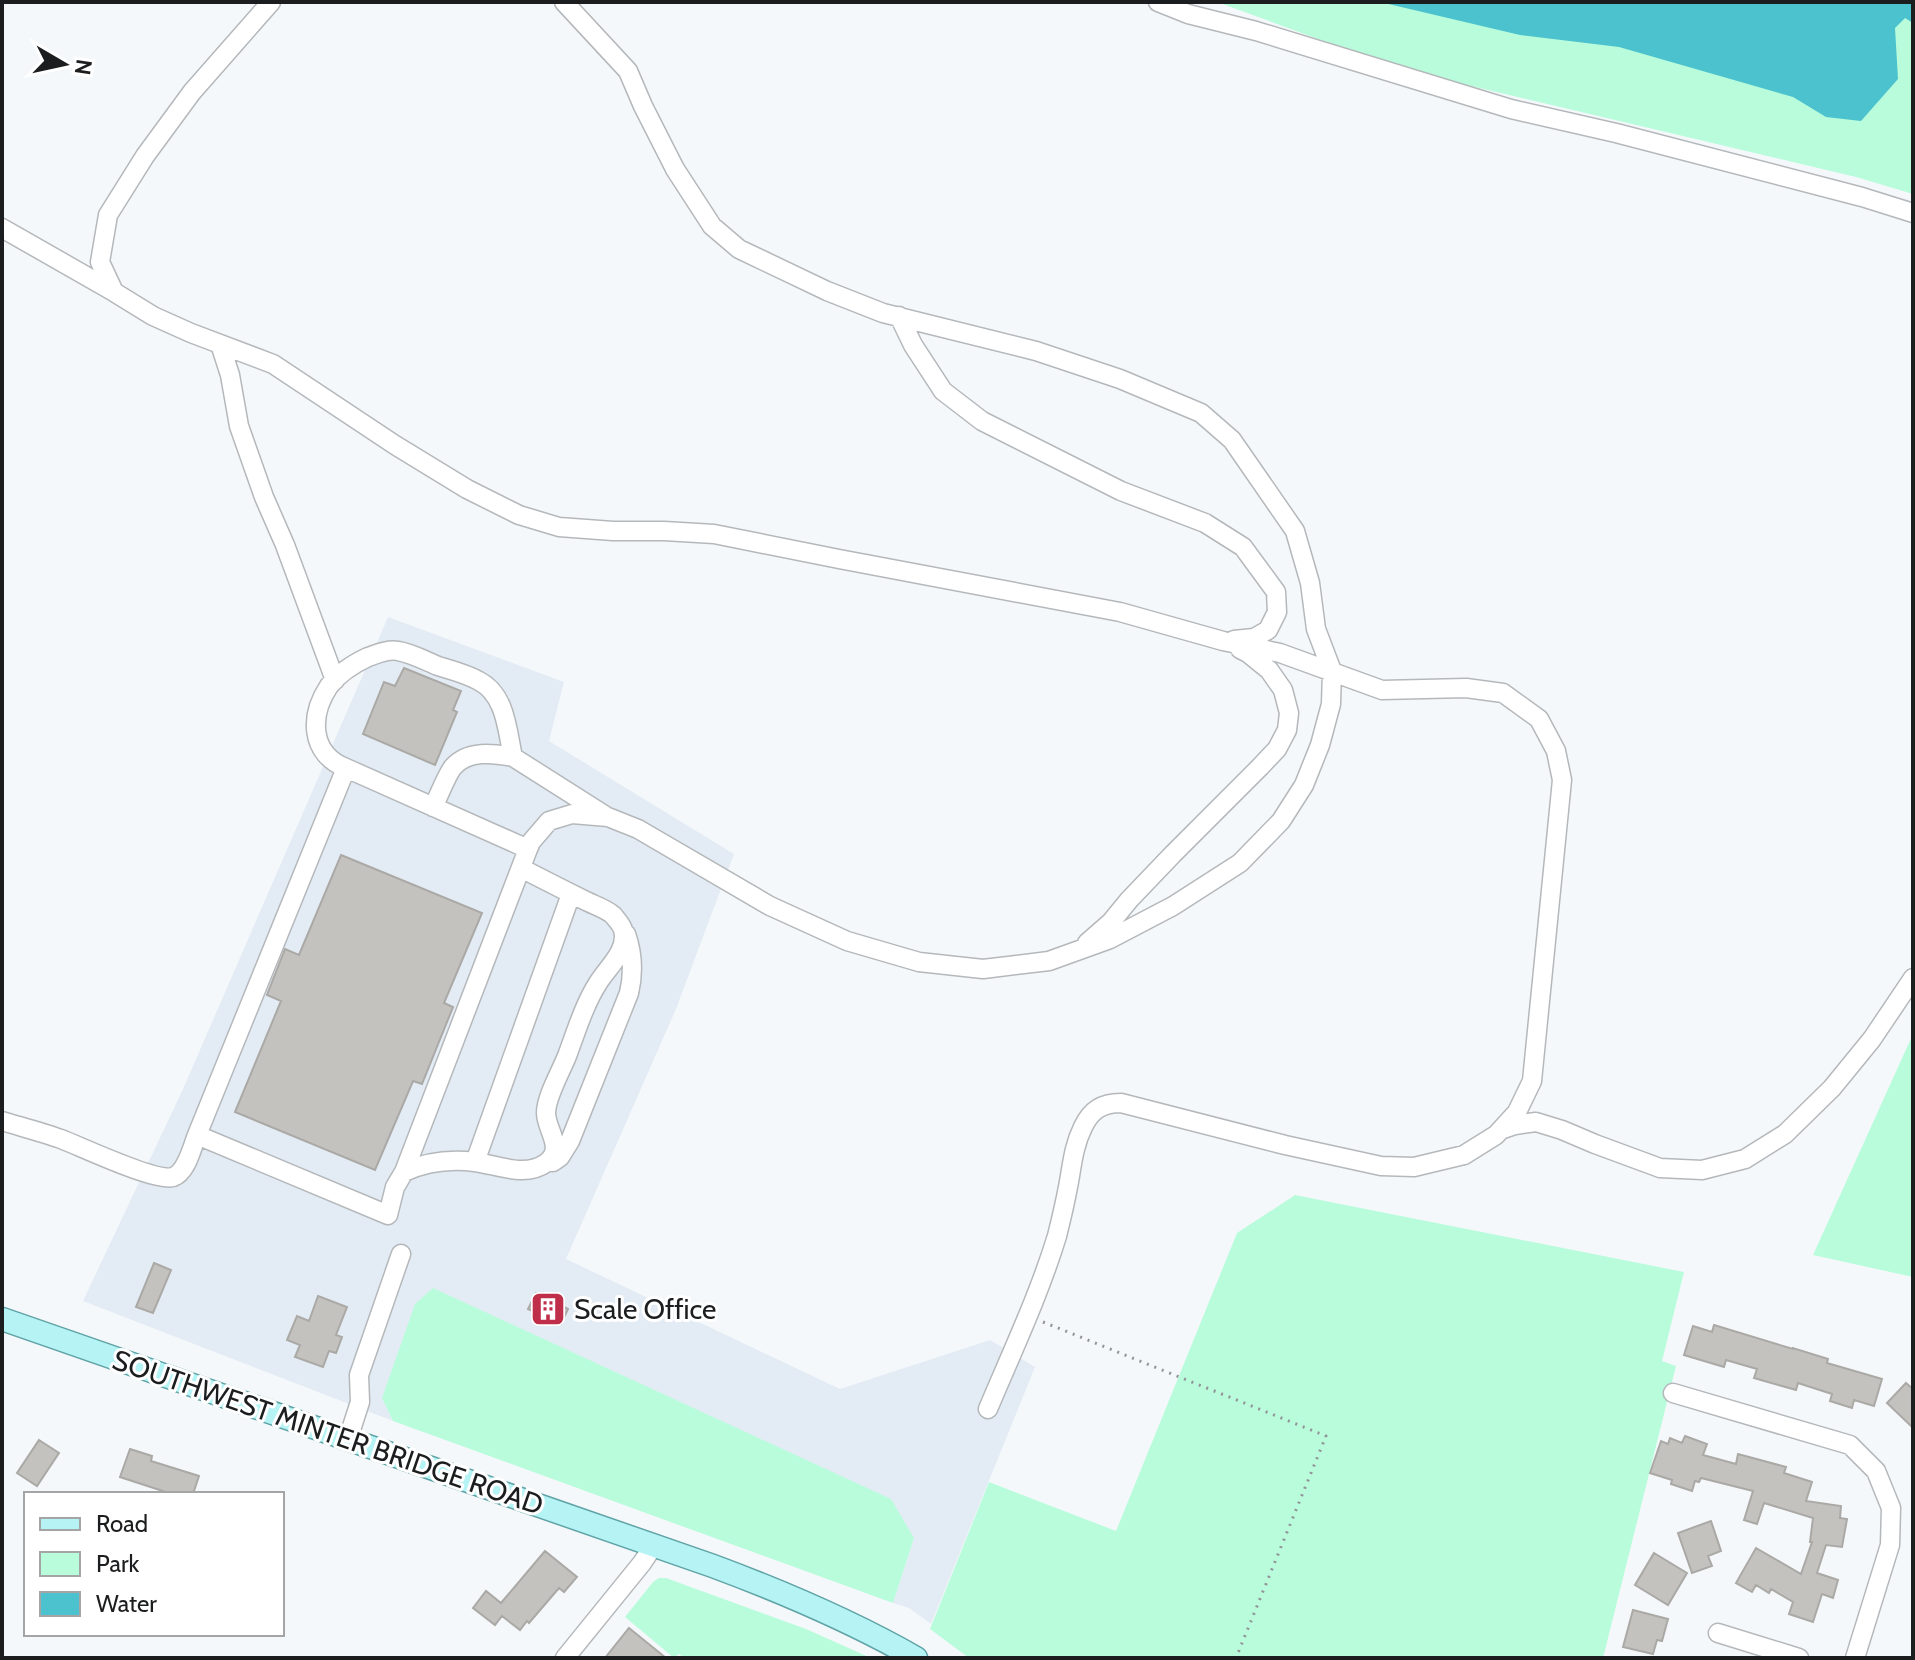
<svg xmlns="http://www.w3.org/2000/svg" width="1915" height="1660" viewBox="0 0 1915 1660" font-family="Cabin,sans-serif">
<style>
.built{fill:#e3ecf4}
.green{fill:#b9fcdc}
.water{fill:#4bc2ce}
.building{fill:#c4c2bf;stroke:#aba9a6;stroke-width:2}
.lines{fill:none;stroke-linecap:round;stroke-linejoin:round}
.minor-casing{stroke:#b5b8bb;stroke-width:21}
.major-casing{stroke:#5fa3a6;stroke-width:25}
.path{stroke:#929497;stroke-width:3;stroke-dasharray:2 6;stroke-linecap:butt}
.minor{stroke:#fff;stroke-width:18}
.major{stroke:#b5f3f5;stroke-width:22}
.labels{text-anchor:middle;stroke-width:6;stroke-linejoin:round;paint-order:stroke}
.poi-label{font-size:28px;fill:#1c1d1e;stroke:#fff;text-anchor:start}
.street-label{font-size:28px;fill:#1c1d1e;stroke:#fff}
</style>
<rect width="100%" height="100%" fill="#f5f8fb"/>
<path class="built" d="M388,617l176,65 -15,59 185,113 -58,155 -110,250 274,130 150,-49 45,27 -104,257 -22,-16 -16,-5 21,-65 -532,-141 11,24 -310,-120 100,-212z"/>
<path class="green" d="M1217,2h696v192l-57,-17 -453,-107z
M1913,1034v243l-100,-22z
M1295,1195l389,77 -22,89 14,5 -73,292h-634l-39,-29 59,-147 127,49 121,-298z
M433,1288l458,211 23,39 -21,65 -500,-182 -11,-23 33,-94z
M659,1578h7l140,51 65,29h-187l-5,-4 -5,4 -49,-41 28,-35z"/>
<path class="water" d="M1380,2h533v21l-8,-5 -10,10 3,51 -37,42 -35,-4 -33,-20 -174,-50 -99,-12z"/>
<path class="building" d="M404,668l57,23 -8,19 4,2 -22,53 -72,-31 21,-52 11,4z
M341,855l141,58 -38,90 9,4 -31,77 -9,-3 -38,89 -140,-58 46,-111 -14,-6 18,-46 14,6z
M154,1263l17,7 -18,43 -17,-6z
M536,1293l32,16 -7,15 -33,-15z
M318,1296l29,11 -11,28 6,2 -6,16 -7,-2 -6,16 -28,-10 5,-12 -13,-5 10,-24 12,5z
M1714,1325l79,24v-1l35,11 -1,4 55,16 -8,27 -20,-6 -2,8 -22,-7 2,-7 -34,-11 -2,7 -42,-12 3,-9 -31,-9 -2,7 -40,-12 9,-29 19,6z
M1906,1383l7,6v39l-26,-25z
M1685,1436l22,8 -4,11 33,9 2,-10 48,13 -2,6 28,9 -6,19 35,5 -1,12 7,1 -5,28 -16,-2 -9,28 21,7 -5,18 -11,-4 -9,28 -24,-8 4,-12 -22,-13 -2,4 -13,-8 -4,7 -16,-9 20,-35 45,26 11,-32h-2l3,-24 -49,-15 -7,21 -13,-4 9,-29 -52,-13 -2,4 -4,-1 -3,10 -21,-7 1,-4 -22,-7 11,-32 7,3 2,-6 12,5z
M39,1440l20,13 -22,33 -20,-13z
M130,1449l22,7 -1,5 48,15 -6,18h-21l-52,-17z
M1711,1521l10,30 -13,5 4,10 -20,7 -14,-40z
M545,1551l32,26 -13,15 -5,-4 -30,35 -2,-2 -7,9 -18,-14 -7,9 -22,-17 13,-17 15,12z
M1654,1553l33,20 -19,32 -33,-20z
M1633,1610l35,9 -6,22 -5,-1 -4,14 -30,-7z
M629,1628l37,30h-61z"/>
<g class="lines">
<g class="minor-casing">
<path id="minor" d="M271,2l-79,90 -47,64 -37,59 -8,47 14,30 39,24 38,17 82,31 122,81 72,44 52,26 40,12 54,4h51l50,3 125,25 281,53 103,29 57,12 102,37 84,-2 37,5 36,26 17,32 6,29 -30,301 -15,31 -21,23 -32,20 -50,12 -33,-1 -96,-21 -164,-42c-19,0 -30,7 -38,24 -10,20 -11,40 -15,60 -3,16 -7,33 -11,49 -18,59 -45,116 -69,173
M1158,2l30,12 68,17 255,78 105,24 246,64 51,16
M2,228l112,64
M899,316l14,29 30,46 39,30 139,70 84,32 38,24 33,45 1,20 -9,18 -14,8 -20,2
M220,344l10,31 9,51 25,71 21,48 50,135
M346,768c-36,-14 -37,-52 -17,-82 10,-13 24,-22 39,-29 9,-3 20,-8 30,-6 13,2 28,10 40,15 13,4 29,8 41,15 27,14 28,49 34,76
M433,807c6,-11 13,-31 20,-40 15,-17 40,-14 60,-10l93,59
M528,849l-182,-81 -149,367 191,80 7,-28 9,-15 124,-323 3,-7 18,-21 23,-7 36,3 30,12 132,77 77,35 72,21 64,7 66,-8 61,-22 63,-33 67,-43 41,-42 23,-36 16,-40 11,-41 1,-33 -16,-42 -6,-46 -15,-52 -63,-91 -31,-27 -81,-34 -84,-28 -153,-38 -56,-22 -88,-42 -27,-23 -37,-57 -32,-63 -15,-35 -64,-69
M1087,943l24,-21 18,-22 44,-46 87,-87 17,-18 10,-19 2,-17 -6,-23 -14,-20 -21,-17 -8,-4
M2,1121c20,6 40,11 59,18 21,8 94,43 112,38 14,-5 19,-30 24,-42
M1503,1129l12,-4 21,-3 26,8 33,14 65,24 42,2 43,-11 40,-25 47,-46 40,-49 41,-61
M475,1162l96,-268
M553,1162l7,-5 10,-16 59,-148c5,-21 4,-39 -3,-59
M404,1172c22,-10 47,-13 71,-10 23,3 50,16 71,1 20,-14 0,-33 0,-50 0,-16 15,-42 21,-57 9,-24 17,-51 31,-73 9,-15 31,-33 25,-53 -1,-5 -7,-11 -10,-15 -7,-6 -19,-10 -27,-14 -22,-11 -44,-22 -65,-33
M1673,1393l177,52 26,26 15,37 -1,37 -35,113
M348,1439l12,-37 -1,-27 42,-121
M1718,1633l81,25
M565,1658l77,-95 12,-18"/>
</g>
<g class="major-casing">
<path id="major" d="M2,1319l711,247c70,26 138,55 203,92"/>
</g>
<path class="path" d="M1043,1322l283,114 -90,222"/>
<use href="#minor" class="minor"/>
<use href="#major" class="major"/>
</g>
<defs>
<g id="building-square" transform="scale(1.8)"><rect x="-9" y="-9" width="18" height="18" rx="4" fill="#c02f4a" stroke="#fff"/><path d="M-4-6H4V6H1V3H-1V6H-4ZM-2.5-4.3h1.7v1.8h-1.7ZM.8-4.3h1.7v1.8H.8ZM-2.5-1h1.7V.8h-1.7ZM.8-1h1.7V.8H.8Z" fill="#fff"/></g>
</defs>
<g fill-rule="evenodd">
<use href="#building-square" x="548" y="1309"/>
</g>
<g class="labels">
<g class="poi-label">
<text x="574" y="1319">Scale Office</text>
</g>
<g class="street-label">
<text transform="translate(328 1432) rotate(19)" y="10">SOUTHWEST MINTER BRIDGE ROAD</text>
</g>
</g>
<rect width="1915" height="1660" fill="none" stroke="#1c1d1e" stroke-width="8"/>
<rect x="24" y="1492" width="260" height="144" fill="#ffffff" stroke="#a4a5a5" stroke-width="2"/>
<rect x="40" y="1518" width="40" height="12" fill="#b5f3f5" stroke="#a4a5a5" stroke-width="2"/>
<text x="96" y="1532" font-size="24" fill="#1c1d1e">Road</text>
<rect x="40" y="1552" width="40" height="24" fill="#b9fcdc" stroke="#a4a5a5" stroke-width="2"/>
<text x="96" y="1572" font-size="24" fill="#1c1d1e">Park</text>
<rect x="40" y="1592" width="40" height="24" fill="#4bc2ce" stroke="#a4a5a5" stroke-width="2"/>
<text x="96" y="1612" font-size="24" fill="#1c1d1e">Water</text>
<g transform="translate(64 64) rotate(99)" stroke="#ffffff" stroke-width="6" paint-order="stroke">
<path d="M0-6L14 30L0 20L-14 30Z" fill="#1c1d1e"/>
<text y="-12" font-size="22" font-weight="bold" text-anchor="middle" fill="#1c1d1e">N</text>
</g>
</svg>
